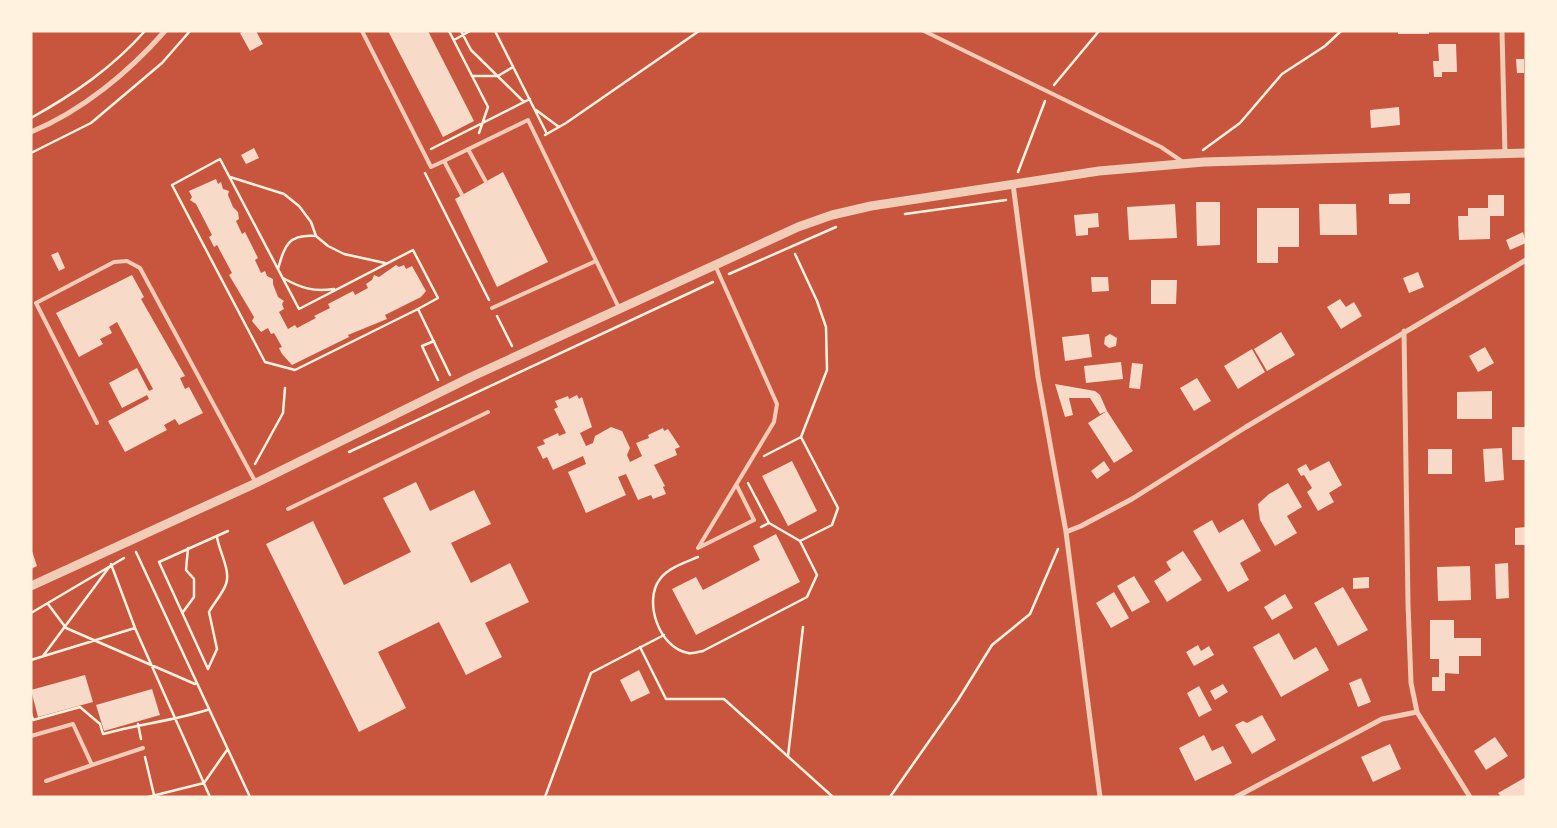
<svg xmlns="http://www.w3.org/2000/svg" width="1557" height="828" viewBox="0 0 1557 828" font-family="'Open Sans',sans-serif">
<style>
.building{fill:#f7dbc8}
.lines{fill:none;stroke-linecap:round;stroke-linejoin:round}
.path{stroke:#fff3e0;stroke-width:2.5}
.service{stroke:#f1ccb7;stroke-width:4}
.minor{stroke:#f1ccb7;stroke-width:5}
.tertiary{stroke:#f1ccb7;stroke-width:9}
</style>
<rect width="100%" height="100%" fill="#c8553d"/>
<path class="building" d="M244,31h12l7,13 -13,7 -10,-18z
M388,31h40l46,90 -31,16z
M1398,31h31v3h-31z
M1438,44h18l1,28h-15v5h-8l-1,-16h6z
M1516,59h8v14h-7z
M1399,107l1,18 -29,3 -1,-18z
M254,148l5,10 -13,6 -5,-9z
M503,172l45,90 -51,25 -42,-88z
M216,179l2,5 3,-2 2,7 6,2 -1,4 5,12 5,5 1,7 -3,2 6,13 3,-2 13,26 -3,2 6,13 4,-2 2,5 6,3v5l5,13 6,4 -2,3 2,5 -5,3 9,17 7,-4 2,3 19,-10 -2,-2 16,-8 -2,-4 25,-13 2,4 13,-7 -2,-4 6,-4 2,-5 5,2 17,-12 3,2 5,-2 2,4 6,-3 14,25 -5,6 -36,18 2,4 -39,16 1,2 -57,28 -10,-11 -3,-6 3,-1 -8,-14 -3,1 -3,-6 -7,4 -9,-11 2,-4 -25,-42 3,-2 -15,-28 -3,2 -5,-10 3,-2 -16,-31 -6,-4 2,-3 -3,-6z
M1410,193v11h-21v-10z
M1488,195h16v21h-14v23l-31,1 -1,-24h10v-8h20z
M1196,202h24v43l-23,1z
M1175,204l2,34 -48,2 -2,-33z
M1319,204h37l1,31h-37z
M1257,208h42v39h-21v16h-21z
M1098,213l1,14 -11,1v7l-12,1 -2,-21z
M1523,232l3,11 -16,7 -4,-10z
M58,252l7,16 -6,3 -8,-16z
M1418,272l6,15 -15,6 -6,-15z
M132,275l12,22 -3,2 44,77 -5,2 5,11 4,-2 14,26 -24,12 -4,-6 -11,6 3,5 -42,22 -17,-31 41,-22 -2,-4 -25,13 -13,-25 28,-15 12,23 4,-2 -36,-67 -8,5 3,6 -12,6 3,5 -24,13 -23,-44z
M1091,277h17l1,14 -17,1z
M1151,280h26l-1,24h-25z
M1340,299l6,8 8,-5 8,14 -21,13 -14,-22z
M1281,332l14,23 -28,16 -13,-22z
M1089,334l3,23 -27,4 -3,-24z
M1110,334l7,4 -1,8 -7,2 -5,-4 1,-7z
M1485,347l9,16 -16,9 -9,-16z
M1252,349l13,23 -27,17 -14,-23z
M1121,362l2,17 -37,4 -2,-17z
M1132,363l11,1 -3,25 -11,-1z
M1197,378l14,23 -17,10 -14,-23z
M1055,384l40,7 5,4 7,16 -7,3 -10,-16h-21l4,17 -8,2z
M1492,391v28h-35v-27z
M577,395l2,4 3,-2 10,30 -12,6 6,13 7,-3 2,-7 16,-9 11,4 8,17 -3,7 3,7 12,-6 -6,-13 13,-5 -1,-3 15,-7 1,3 4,-2 12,18 -5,2 2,6 -23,10 11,21 -2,1 3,7 -13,5 -2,-4 -13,5 -12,-26 -8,3 8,18 -40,18 -18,-41 18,-8 -3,-8 -30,14 -6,-13 -4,2 -6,-12 8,-3 -2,-4 15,-7 1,3 7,-3 -12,-24 4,-2 -3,-6 13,-5 1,3z
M1107,411l26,40 -19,12 -26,-40z
M1512,427h13v33h-13z
M1502,448l2,32 -19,2 -2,-33z
M1428,449h24v25h-24z
M792,461l25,50 -29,15 -26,-50z
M1104,461l6,9 -13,9 -6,-8z
M1329,461l13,24 -13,8 5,9 -16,9 -11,-19 5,-4 -8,-13 -3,1 -4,-7 9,-5 4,7z
M416,482l14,29 44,-21 17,34 -40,19 20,40 39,-20 19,39 -44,21 17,34 -36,18 -27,-53 -61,30 28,56 -47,24 -93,-188 47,-23 31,64 67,-33 -28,-54z
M1288,483l14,24 -15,9 10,17 -22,13 -15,-26 -2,-16 11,-10z
M1243,519l18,32 -21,12 9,17 -21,12 -35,-61 19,-11 7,13z
M1526,527v18h-11v-17z
M776,534l24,48 -104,53 -24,-46 24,-12 7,13 57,-30 -7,-14z
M31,548l6,18 -6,3z
M1183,551l19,29 -35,22 -13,-21 17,-11 -5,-8z
M1508,563l1,35 -13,1 -1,-35z
M1470,566l1,34 -33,1 -1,-34z
M1134,576l16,26 -18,10 -15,-26z
M1369,577v11l-16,1v-11z
M1343,587l25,43 -30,16 -24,-43z
M1114,592l15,26 -18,10 -15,-25z
M1285,594l8,14 -21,12 -8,-13z
M1430,620h24v18h27v18h-22v18l-14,-1v18h-13v-14h7v-18h-9z
M1279,633l15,27 22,-13 13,23 -48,27 -28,-50z
M1198,645l3,6 8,-5 5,9 -20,11 -8,-14z
M639,670l11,23 -19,9 -11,-22z
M85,675l8,27 -55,15 -7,-27z
M1361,678l10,24 -13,5 -9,-24z
M1223,684l5,8 -13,8 -5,-9z
M1199,686l13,24 -13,7 -12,-24z
M152,689l8,26 -56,16 -8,-26z
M1262,715l14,25 -24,14 -17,-29 8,-4 4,2z
M1204,735l8,16 11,-5 9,17 -37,18 -16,-33z
M1495,737l13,19 -22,14 -12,-19z
M1390,744l11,25 -28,13 -12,-25z
M1526,777v20h-25l-3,-4z"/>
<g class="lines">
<path class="path" d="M449,31l39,76 -9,26
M461,31l10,19 53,52
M495,31l52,103
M454,40l16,-9
M472,76h26l15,-9
M1054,85l45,-54
M536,110l23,17
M31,118c43,-24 81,-50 114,-87
M545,135l21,-12 133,-92
M431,149l99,-50
M1203,150l37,-27 42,-49 43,-28 16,-15
M31,153l60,-30 71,-60 28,-32
M1018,172l27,-71
M425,173l64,127
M230,177l54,17 15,12 12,16 5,14 12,10 16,8 41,9
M905,214l101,-14
M278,269c7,-24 10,-35 38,-33
M729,274l107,-47
M283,278c18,10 30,14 51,11
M418,309l-123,61 -30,-8 -93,-177 48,-26 79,150 114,-59 25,48 -20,11 32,66
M497,316l15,30
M434,341l-12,5 16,34
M349,452l364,-170
M764,456l37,-19
M255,464l28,-51 2,-25
M748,483l21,40 31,18
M761,527l8,-4
M136,552l114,245
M698,557c-12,5 -30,11 -38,22 -17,22 -1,69 28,74 4,1 11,-1 15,-2l104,-54 10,-22 -17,-34 32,-16 6,-17 -37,-71 26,-67 -1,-43 -9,-26 -22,-47
M111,564l24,64 75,169
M48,604l18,24 129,56
M183,612l11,-15v-18l-8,-9 2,-22
M31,613l93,-55
M640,647l26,52h58l109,98
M43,656l67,-90
M31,660l104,-32
M208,669l-49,-107 69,-31
M208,669l9,-20 -8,-37c5,-9 14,-19 17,-28 5,-13 -7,-33 -9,-47
M31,713l2,7 47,-13 20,17 3,10c35,-10 70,-13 104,-24
M138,724l3,15
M788,756l15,-129
M145,757l9,38
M148,797l56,-14 23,-33
M545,797l46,-124 73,-38
M890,797l68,-97 34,-55 38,-31 28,-65"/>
<path class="service" d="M362,31l69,136 13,-6
M924,31l237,116 22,15
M468,149l18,33
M462,195l-18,-34 84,-41 91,188
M492,308l104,-47
M97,423l-61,-120 78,-41 13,-1 13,7 116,215
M288,509l200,-97
M700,547l54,-27 -17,-34
M698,548l76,-126 3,-18 -62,-139
M31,736l42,-12 19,41 51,-17
M46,781l46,-16"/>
<path class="minor" d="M1502,31l3,123
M31,132c51,-21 98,-60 134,-101
M1013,184l25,193 28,155 34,265
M1404,331l4,273 3,79 6,29
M1066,532l15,-6 51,-27 114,-72 280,-167
M1236,797l146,-78 35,-7 53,85"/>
<path class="tertiary" d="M31,586l225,-103 215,-106 327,-150 34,-12 39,-9 228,-35 105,-9 322,-9"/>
</g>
<rect width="1557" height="828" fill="none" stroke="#fff3e0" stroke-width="65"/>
</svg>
